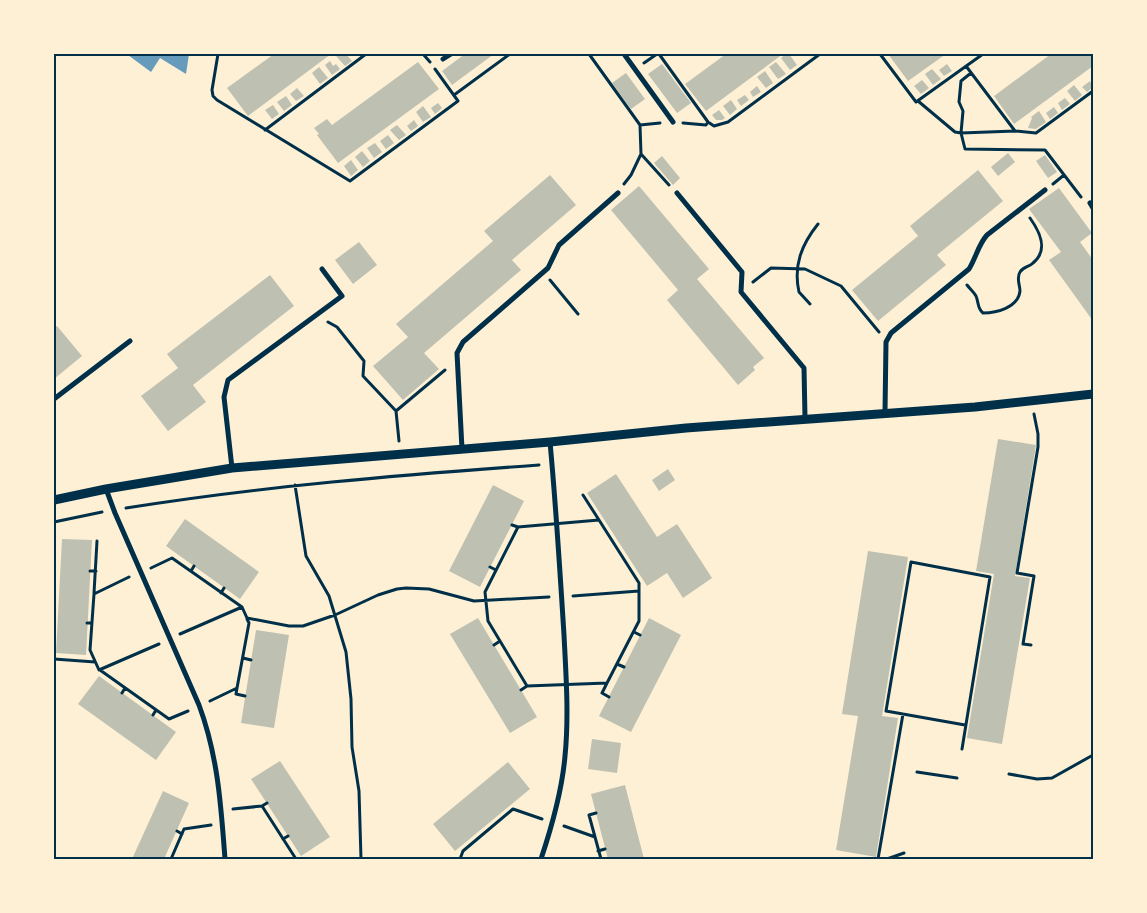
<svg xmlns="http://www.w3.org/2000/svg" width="1147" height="913" viewBox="0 0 1147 913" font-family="'Fira Sans',sans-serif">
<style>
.water{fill:#669bbc}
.building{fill:#bec0b2}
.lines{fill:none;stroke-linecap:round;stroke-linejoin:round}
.path{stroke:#003049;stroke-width:3}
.minor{stroke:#003049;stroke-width:5}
.tertiary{stroke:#003049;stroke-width:9}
.neatline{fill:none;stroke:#003049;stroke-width:2}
</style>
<rect width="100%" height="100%" fill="#fdf0d5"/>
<path class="water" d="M129,54h60l-3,20 -26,-16 -9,14 -23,-17z"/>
<path class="building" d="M274,54h57l-83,62 -21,-28z
M339,54h7l6,7 -7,5 -9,-10z
M465,54h29l-42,31 -10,-14z
M726,54h57l-77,57 -21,-27z
M786,54h3l8,11 -7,5 -9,-12z
M888,54h58l-38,27z
M1051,54h42v12l-79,58 -20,-28z
M330,61l3,5 3,-2 4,5 -8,6 -7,-10z
M418,62l21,27 -101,74 -21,-28 2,-1 -5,-6 13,-9 5,6z
M776,62l10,12 -8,5 -9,-12z
M662,64l29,39 -14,10 -29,-39z
M947,64l5,7 -8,5 -5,-6z
M319,67l9,11 -8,6 -8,-11z
M932,69l9,10 -8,6 -8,-11z
M765,71l8,12 -7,5 -9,-11z
M626,73l19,26 -14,10 -19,-26z
M922,80l7,8 -8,6 -7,-8z
M1090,81l3,6 -6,5 -5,-5z
M1074,85l8,10 -7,6 -8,-10z
M757,86l4,6 -8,5 -3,-5z
M297,88l7,8 -8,5 -6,-7z
M745,95l4,5 -8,6 -4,-6z
M286,96l6,9 -8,6 -7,-9z
M1065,98l5,6 -8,6 -4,-7z
M731,100l6,9 -7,6 -7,-9z
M438,103l4,5 -7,6 -4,-6z
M273,105l6,9 -7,5 -7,-9z
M423,106l8,11 -8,5 -7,-10z
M1054,107l4,6 -8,6 -4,-6z
M719,110l6,8 -3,2h-6l-4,-5z
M1039,111l7,11 -10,7 -8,-1 4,-10 -1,-1z
M414,120l4,6 -7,5 -4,-5z
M397,125l9,10 -7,5 -9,-10z
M388,135l6,8 -8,6 -6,-8z
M375,143l7,9 -8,6 -7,-10z
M362,151l8,10 -7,6 -8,-10z
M1008,153l7,9 -17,14 -7,-9z
M1045,155l12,17 -9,6 -12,-17z
M662,156l18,22 -7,7 -19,-22z
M351,160l7,10 -7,6 -7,-10z
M978,170l25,31 -66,54 9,10 -68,56 -26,-31 66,-54 -8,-10z
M550,175l26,30 -64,55 9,10 -97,83 15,16 -36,31 -30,-34 35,-29 -12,-13 97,-83 -9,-10z
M639,186l70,83 -12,10 67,79 -11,9 2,3 -17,15 -71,-85 11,-10 -67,-80z
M1059,188l33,45 -12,9 13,18v61l-44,-61 12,-8 -32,-43z
M359,242l18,23 -24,19 -18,-24z
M270,275l24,31 -101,79 13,17 -38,29 -27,-35 37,-28 -11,-14z
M57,326l25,30 -28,23v-51z
M998,439l38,6 -21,131 15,2 -28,166 -35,-6 27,-164 -18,-3z
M668,469l7,11 -16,11 -7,-11z
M616,474l41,63 20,-13 35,54 -29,20 -16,-25 -20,13 -60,-93z
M493,485l31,16 -44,86 -31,-16z
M185,519l74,53 -19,27 -74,-53z
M62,539l30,1 -6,115 -30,-2z
M868,551l40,6 -26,159 16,2 -22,139 -40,-7 22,-134 -16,-2z
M478,618l59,99 -27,16 -60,-99z
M649,618l32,17 -50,97 -32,-16z
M256,630l33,5 -15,93 -33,-5z
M99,676l77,56 -20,28 -78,-56z
M592,739l29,4 -4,30 -29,-4z
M280,761l50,76 -29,19 -50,-77z
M508,762l22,27 -75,62 -22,-27z
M625,785l19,74h-36l-17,-65z
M163,791l26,12 -25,56h-32z"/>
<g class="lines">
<path class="path" d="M218,54l-6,36 1,6 4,4 133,81 108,-80 -23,-32
M423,54l7,8
M589,54l51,71
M659,54l49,68 6,4 14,-4 92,-68
M880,54l36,48 67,-48
M644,63l13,-9
M966,66l49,65
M971,73l-10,8 -2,21 4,9 -2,22 4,16 80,1 36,47
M454,95l56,-41
M918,101l37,31 6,1 54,-2 21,2 57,-42
M683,123l23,2 2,-3
M265,130l101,-76
M641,154l28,31
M624,184l7,-9 10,-21 -1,-29 20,-2
M1053,184l11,-9
M550,280l28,34
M753,282l18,-14 34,1 36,17 38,46
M967,285c3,4 7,7 9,11 3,7 1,12 7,17 13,0 35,-5 37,-22 0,-6 -4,-13 0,-19 3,-5 9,-5 13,-9 16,-13 7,-31 -3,-45
M810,304l-11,-12c-6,-27 3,-48 19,-68
M328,322l9,5 27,34 -1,15 33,35 3,30
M396,411l49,-41
M295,485l11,71 23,40 17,56 5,47 1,48 7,44 2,68
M583,495l16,25
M126,508c137,-22 275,-33 413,-43
M599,520l40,63v38l-32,62 -80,3 -39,-65 -3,-29 33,-65z
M54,522l48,-10
M512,525l6,2
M490,567l6,3
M151,568l21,-10 70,49
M90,571h6
M191,571l3,-5
M129,577l-35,17 -4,56 9,20 60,-26
M94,593l3,-52
M221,593l3,-5
M573,596l66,-5
M87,623h5
M634,632l6,3
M180,634l62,-27 5,11 42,8h14l32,-11 43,-20 19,-6 9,-1 23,1 45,12 75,-4
M494,645l6,-4
M1031,645l-8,-1 11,-68 -17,-3 21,-126v-13l-4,-20
M243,658l8,2
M54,659l41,3
M617,664l7,3
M100,670l69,49 19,-8
M607,683l-5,10 7,4
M237,688l-1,6 9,2
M521,690l6,-4
M122,693l3,-5
M210,701l27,-13 12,-65 -2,-4
M153,715l3,-5
M962,749l28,-172 -79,-15 -25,149 79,14
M917,772l40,6
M1009,774l28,5 15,-1 41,-23
M262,806l5,-3
M233,809l29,-3 34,53
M564,826l31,11 6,22
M177,831l5,3
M595,837l-6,-22 7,-2
M283,839l5,-3
M598,851l7,-2
M171,859l13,-30 27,-4
M460,859l3,-8 50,-42 29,10
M878,859l25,-145
M887,859l17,-6"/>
<path class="minor" d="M624,54l49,68
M443,59l8,-5
M677,193l65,79 -1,20 63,76 1,50
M1090,203l3,5
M54,399l76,-58
M885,412l1,-70 5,-9 78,-64c7,-11 9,-24 18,-34l58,-45
M462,449l-5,-96 6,-11 85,-74 11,-23 59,-52
M232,468l-8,-71 4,-17 114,-84 -20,-27
M106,489l9,24 84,192c19,51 22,101 26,154
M541,859c11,-33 21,-67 24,-103 4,-40 1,-81 -1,-121 -4,-64 -8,-129 -14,-193"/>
<path class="tertiary" d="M54,500l52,-11 126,-21 318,-26 136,-14 289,-21 118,-13"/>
</g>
<rect width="1147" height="913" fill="none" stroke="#fdf0d5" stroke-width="110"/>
<rect x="55" y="55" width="1037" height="803" class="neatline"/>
</svg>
